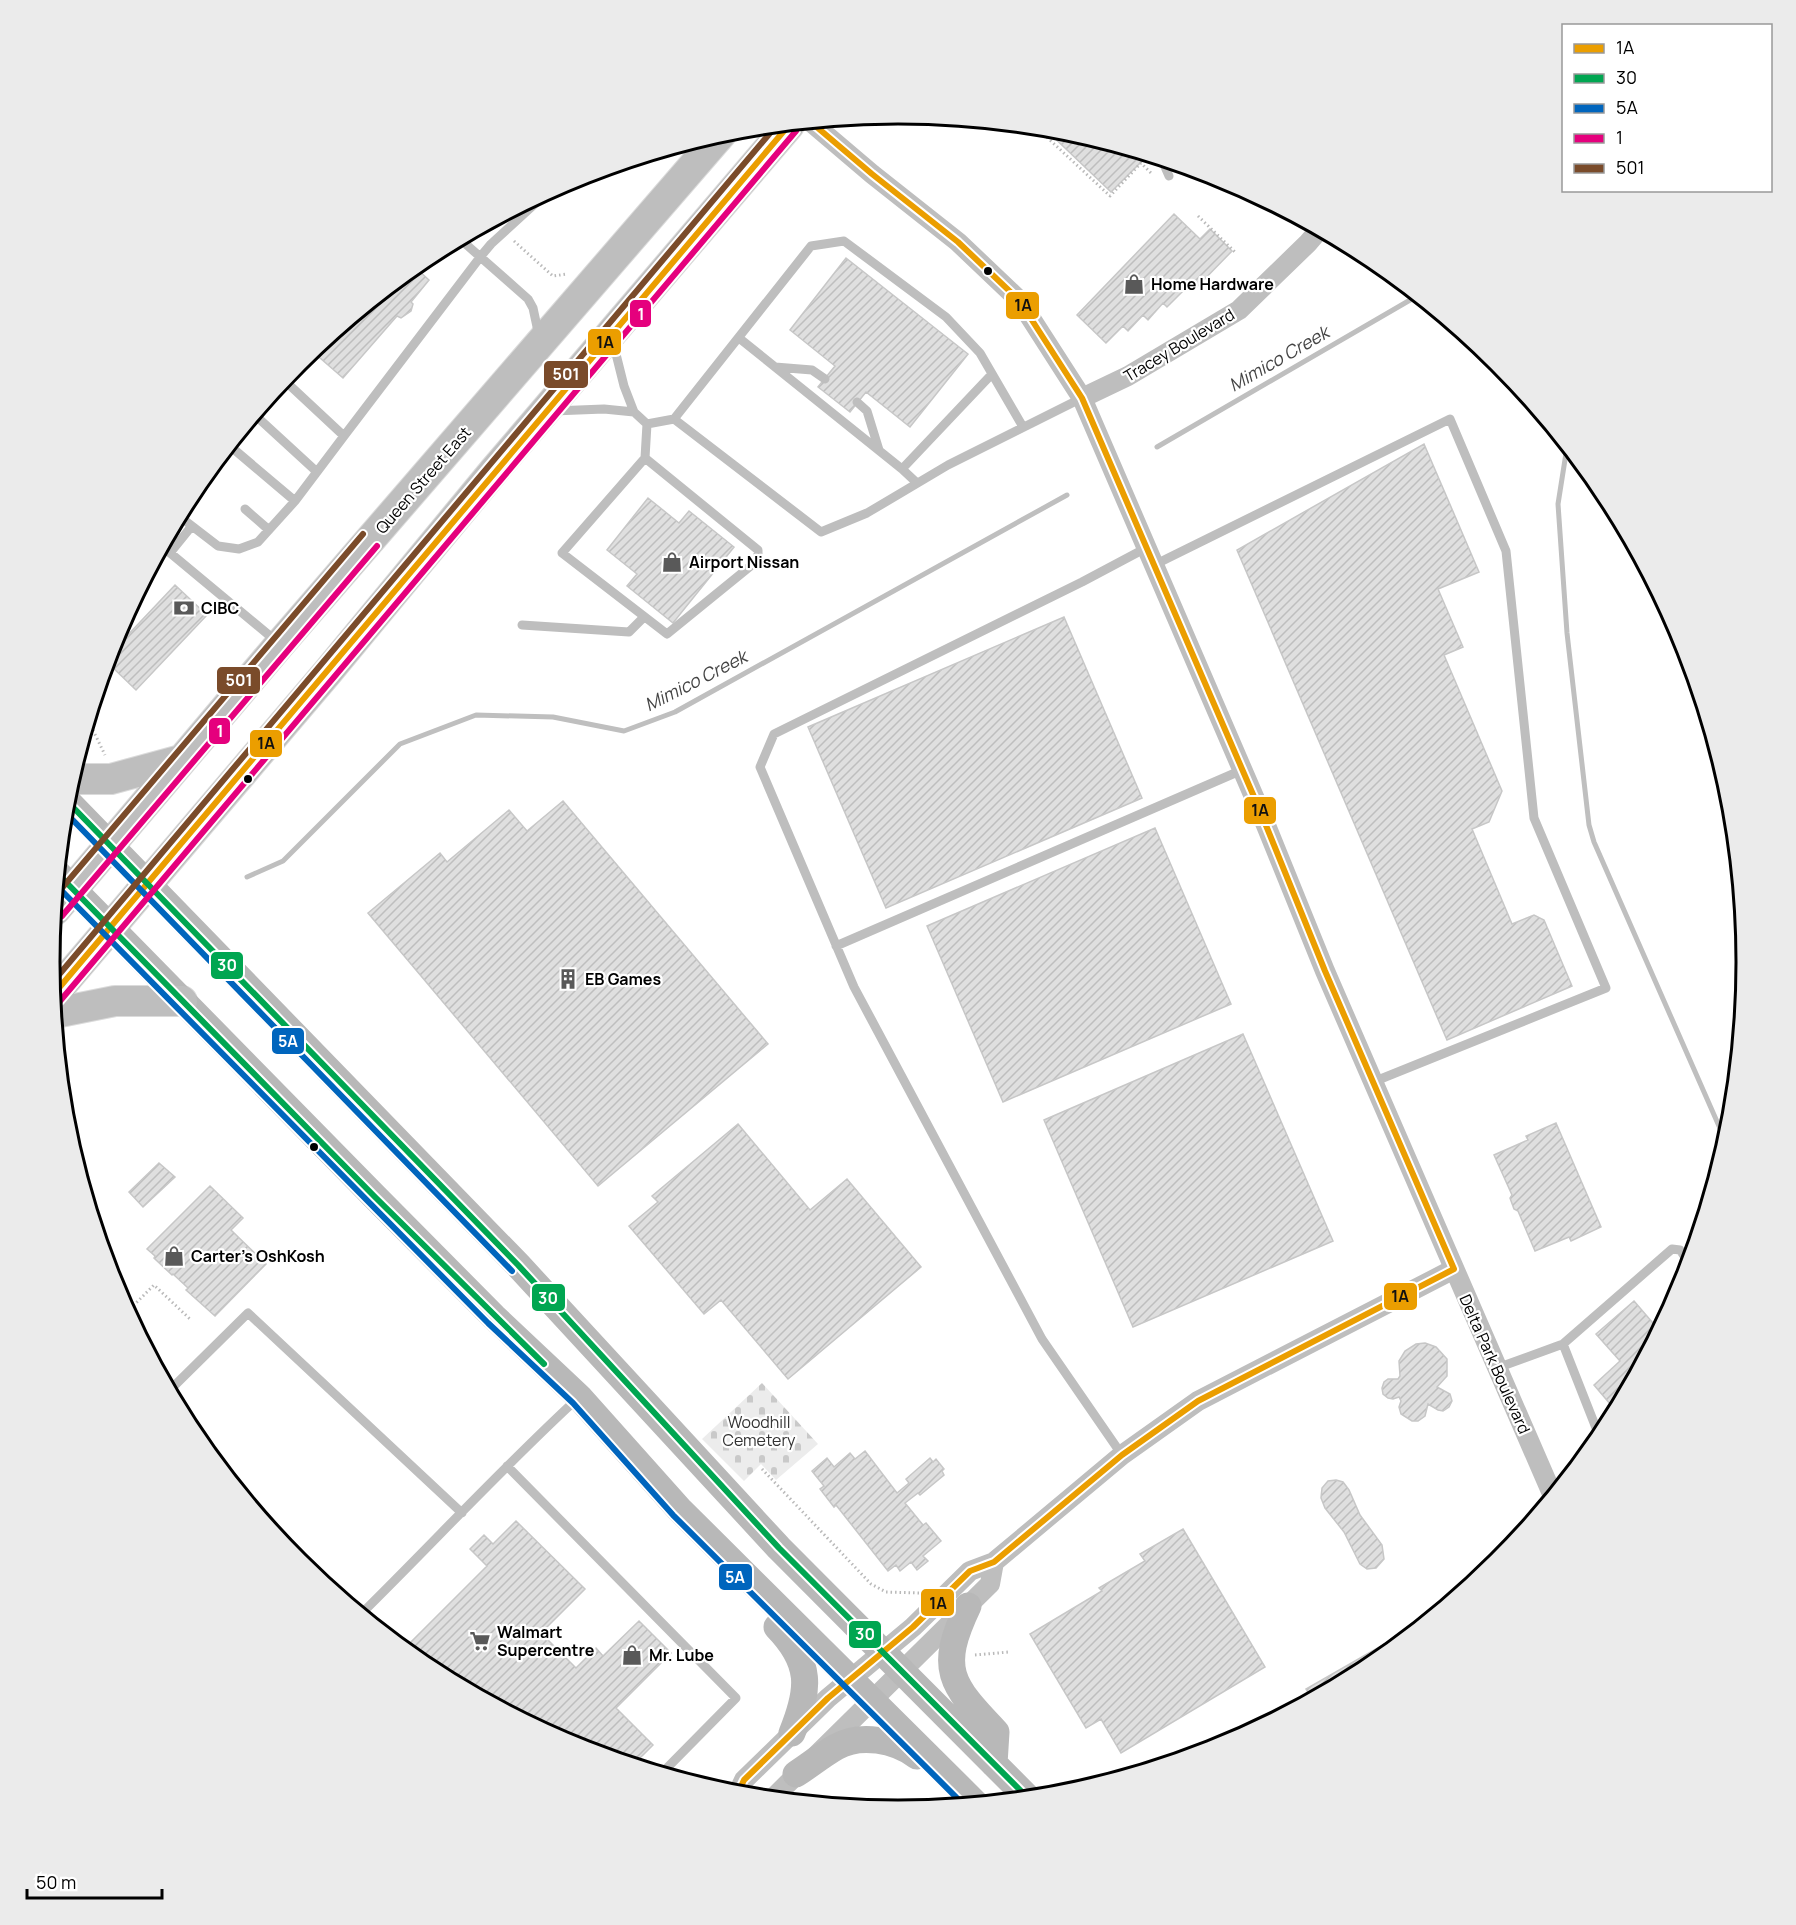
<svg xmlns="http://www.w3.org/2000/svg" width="1796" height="1925" viewBox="0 0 1796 1925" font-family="Manrope,sans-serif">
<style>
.cemetery{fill:url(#cemetery-stones)}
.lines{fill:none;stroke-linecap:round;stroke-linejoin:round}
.stream{stroke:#bfbfbf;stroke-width:5}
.building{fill:url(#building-hatch);stroke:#c7c7c7;stroke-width:1.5}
.primary-casing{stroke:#dbdbdb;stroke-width:32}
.path{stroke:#b9b9b9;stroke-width:3;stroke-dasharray:1.5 3;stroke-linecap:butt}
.lane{stroke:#bebebe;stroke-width:9}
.street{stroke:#bebebe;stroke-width:20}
.secondary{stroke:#b8b8b8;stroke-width:27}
.primary{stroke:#bebebe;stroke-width:30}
.bus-1-casing{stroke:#fff;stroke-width:10}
.bus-2-casing{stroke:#fff;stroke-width:10}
.bus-3-casing{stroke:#fff;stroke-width:10}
.bus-4-casing{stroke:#fff;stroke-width:10}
.bus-5-casing{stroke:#fff;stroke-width:10}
.bus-1{stroke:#eb9e00;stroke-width:6}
.bus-2{stroke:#00a651;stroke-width:6}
.bus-3{stroke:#0065bd;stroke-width:6}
.bus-4{stroke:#e5007d;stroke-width:6}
.bus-5{stroke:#7a4b2a;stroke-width:6}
.bus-dot{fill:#000;stroke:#fff;stroke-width:2}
.labels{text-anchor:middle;stroke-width:4.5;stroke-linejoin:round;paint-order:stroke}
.poi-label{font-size:16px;font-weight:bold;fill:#000;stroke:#fff;text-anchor:start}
.street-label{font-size:16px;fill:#000;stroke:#fff}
.park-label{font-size:16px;fill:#333;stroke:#fff}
.water-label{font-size:18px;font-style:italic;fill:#444;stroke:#fff}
.rim{fill:none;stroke:#000;stroke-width:3}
.line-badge{stroke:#fff;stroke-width:2}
.badge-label{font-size:16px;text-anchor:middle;font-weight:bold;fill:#fff}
.pale-badge-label{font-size:16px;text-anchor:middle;font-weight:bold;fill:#111}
</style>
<defs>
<pattern id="cemetery-stones" width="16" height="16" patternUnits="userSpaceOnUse" patternTransform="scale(1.5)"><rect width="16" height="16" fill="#ececec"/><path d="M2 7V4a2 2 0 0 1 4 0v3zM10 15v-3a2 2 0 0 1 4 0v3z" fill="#c9c9c9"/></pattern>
<pattern id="building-hatch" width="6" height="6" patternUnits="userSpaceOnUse" patternTransform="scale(1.5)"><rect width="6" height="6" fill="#dfdfdf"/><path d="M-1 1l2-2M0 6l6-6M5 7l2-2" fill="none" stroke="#bebebe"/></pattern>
</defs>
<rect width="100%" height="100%" fill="#fff"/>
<path class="cemetery" d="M762,1383l56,61 -42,36 -15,-16 -17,17 -42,-42z"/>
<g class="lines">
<path class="stream" d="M1157,447l260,-151
M1567,447l-9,57 9,129 22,192 5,17 132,300
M247,877l36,-16 117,-117 76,-29 77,2 71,14 51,-19 392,-217"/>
</g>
<path class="building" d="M1044,128l20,2 83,26 -36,36z
M1174,214l26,25 10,-10 22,22 -36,37 -5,-5 -24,24 -4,-4 -15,17 -5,-5 -15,16 -5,-5 -17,17 -29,-28z
M432,254l-14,16 11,10 -18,22 2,2 -2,7 -10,7 -4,-2 -54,62 -31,-27z
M846,258l122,96 -58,73 -44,-35 -16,20 -32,-25 17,-21 -45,-36z
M1424,444l55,128 -41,17 25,58 -19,8 58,136 -13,31 -17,7 40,95 22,-9 10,5 28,66 -125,54 -210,-490z
M648,498l31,25 10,-12 45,36 -61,76 -46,-37 10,-12 -30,-24z
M175,585l32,30 -71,75 -29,-28 2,-7z
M1064,617l78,181 -256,110 -78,-181z
M563,801l205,243 -170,142 -230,-273 72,-60 7,9 62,-52 18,21z
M1155,828l76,176 -228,98 -76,-176z
M1243,1034l90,207 -200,86 -89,-207z
M1556,1123l45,104 -30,14 -2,-4 -34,14 -17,-40 -4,-2 -4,-11 2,-3 -18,-40 34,-15 -2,-4z
M738,1124l72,86 37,-31 74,88 -133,112 -67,-79 -17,14 -75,-88 29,-24 -6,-6z
M159,1163l16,14 -32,30 -14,-15z
M78,1167l11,10 -6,7z
M210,1186l33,32 -12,12 35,34 -51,52 -29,-26 2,-2 -15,-14 -1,1 -18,-17 1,-2 -8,-7z
M1634,1301l25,29 -43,81 -22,-26 26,-24 -24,-27z
M1425,1343l11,4 11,12v17l-10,11 13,7 2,7 -3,6 -6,4 -5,-1 -10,-6 -3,12 -7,5h-6l-11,-7 -2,-7 2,-6 -2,-4 -6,2 -5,-1 -5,-4 -1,-6 2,-6 4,-3h10l2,-3 -1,-15 6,-10 11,-7z
M865,1451l32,42 12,-10 -3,-4 24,-21 3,4 3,-3 8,10 -2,2 2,4 -24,20 -2,-2 -13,10 18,22 3,-2 15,18 -18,15 5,5 -11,9 -6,-8 -11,9 -4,-6 -8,6 -52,-66 -2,2 -14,-18 4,-3 -12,-15 15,-13 7,9 16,-14 5,6z
M1336,1480l7,2 6,8 11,25 22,30 2,14 -8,9 -9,1 -7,-5 -16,-32 -19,-24 -4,-10 1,-10 6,-7z
M516,1521l69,68 -44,44 35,35 20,-20 7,8 36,-35 32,32 -55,55 37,37 -20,20 -60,-19 -147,-78 -22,-19 83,-83 -17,-17 14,-14 9,9z
M1183,1529l82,138 -144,86 -20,-34 -15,9 -56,-94 72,-43 -3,-3 46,-27 -5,-7z
M1430,1618l-61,50 -57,31 -6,-10z"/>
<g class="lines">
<g class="primary-casing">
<path id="primary" d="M71,779h40l70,-19
M55,910l225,-266 441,-510
M53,995l274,-322 166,-201 296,-347
M55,1013l60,-12h67"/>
</g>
<path class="path" d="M944,121l2,-2
M870,123l47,-1
M1037,128l73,68 31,-33 11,11
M1198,216l37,36
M514,241l39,35 14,-2
M89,722l16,33
M127,1312l27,-27 37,35
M762,1469l109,115 15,8 35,1
M975,1655l34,-3"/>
<path class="lane" d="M1162,160l7,16
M460,239l68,60 5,9 6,28
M739,338l163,131
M613,342l11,44 10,26 13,12 -2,34 -83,95 105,81 91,-74v-10l-113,-92
M775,367l37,3 13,9
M284,380l60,56 137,-180 10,-12 58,-53
M857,402l10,9 12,39
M553,411l51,-2 30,3
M255,415l62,57
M647,424l27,-5
M1023,427l-43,-74 -34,-36 -102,-76 -33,5 -137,173 147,113 46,-19 81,-48 134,-67
M230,446l65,55
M917,483l-15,-14 90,-95
M245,509l24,21
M179,516l39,30 21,3 19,-7 37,-41 49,-65
M163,547l113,94
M170,553l21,-26
M1154,565l296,-146 56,132 28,267 72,170 -233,94
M522,625l107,7 15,-15
M836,946l406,-176
M1563,1344l37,94
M1497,1368l66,-24 109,-95 8,1 9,13
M169,1391l79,-78 214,200
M1122,1455l-80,-116 -188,-352 -94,-220 14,-33 308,-152 64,-34
M507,1466l229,232 -74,75
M361,1614c73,-72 142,-147 217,-216"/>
<path class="street" d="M812,123l60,51 86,68 61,58 63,98 179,415 64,158 228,525
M1082,398l46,-22 111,-66 69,-67 11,-13
M737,1795l7,-15 84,-82 85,-71 57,-56 24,-9 128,-107 76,-54 256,-132
M772,1799l218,-215 4,-22"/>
<path class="secondary" d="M66,800l452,465 261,283 249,250
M58,874l317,323 119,120 85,80 100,112 296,294
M968,1606c-30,63 -18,78 28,126l-2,32
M777,1627c35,36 33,62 15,106
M796,1774c14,-9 26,-19 40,-27 25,-14 59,-7 81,9"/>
<use href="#primary" class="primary"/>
<g class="bus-1-casing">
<path id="bus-1" d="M53,995c246,-289 489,-581 736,-870
M737,1795l7,-15 84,-82 85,-71 57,-56 24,-9 128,-107 76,-54 256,-132 -129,-298 -64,-158 -179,-415 -63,-98 -61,-58 -86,-68 -60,-51"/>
</g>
<g class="bus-2-casing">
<path id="bus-2" d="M66,800l452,465 261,283 249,250
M58,874l317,323 169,167"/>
</g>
<g class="bus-3-casing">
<path id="bus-3" d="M64,811l448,460
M57,886l431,437 85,80 100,112 291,290"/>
</g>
<g class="bus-4-casing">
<path id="bus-4" d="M62,916l315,-370
M60,1001c246,-289 489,-581 736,-870"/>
</g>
<g class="bus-5-casing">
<path id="bus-5" d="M56,895l307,-361
M52,983c242,-285 482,-572 724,-857"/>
</g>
<use href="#bus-1" class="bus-1"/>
<use href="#bus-2" class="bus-2"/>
<use href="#bus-3" class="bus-3"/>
<use href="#bus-4" class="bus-4"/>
<use href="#bus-5" class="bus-5"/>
</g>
<defs>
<g id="shop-bare" transform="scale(1.62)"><path d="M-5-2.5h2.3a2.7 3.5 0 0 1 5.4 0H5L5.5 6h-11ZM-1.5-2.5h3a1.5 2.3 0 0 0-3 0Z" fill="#595959" stroke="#fff" stroke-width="2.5" paint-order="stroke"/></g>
<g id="bank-bare" transform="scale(1.62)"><path d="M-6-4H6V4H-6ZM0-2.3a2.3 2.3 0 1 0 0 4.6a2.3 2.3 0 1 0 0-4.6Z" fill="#595959" stroke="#fff" stroke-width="2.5" paint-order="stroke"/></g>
<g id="building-bare" transform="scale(1.62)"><path d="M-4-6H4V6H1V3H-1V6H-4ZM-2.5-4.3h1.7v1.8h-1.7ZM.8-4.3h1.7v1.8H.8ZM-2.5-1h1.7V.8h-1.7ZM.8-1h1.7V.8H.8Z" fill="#595959" stroke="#fff" stroke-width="2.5" paint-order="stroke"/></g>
<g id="supermarket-bare" transform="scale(1.62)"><path d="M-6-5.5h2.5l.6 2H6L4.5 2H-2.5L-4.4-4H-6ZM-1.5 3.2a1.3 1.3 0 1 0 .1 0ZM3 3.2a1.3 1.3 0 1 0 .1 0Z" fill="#595959" stroke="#fff" stroke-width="2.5" paint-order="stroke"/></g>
</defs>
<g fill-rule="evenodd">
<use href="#shop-bare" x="1134" y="284"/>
<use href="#shop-bare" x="672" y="562"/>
<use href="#bank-bare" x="184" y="608"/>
<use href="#building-bare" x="568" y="979"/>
<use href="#shop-bare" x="174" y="1256"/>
<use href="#supermarket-bare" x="480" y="1641"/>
<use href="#shop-bare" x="632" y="1655"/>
</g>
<g class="bus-dot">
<circle cx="988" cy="271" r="5"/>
<circle cx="248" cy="779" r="5"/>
<circle cx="314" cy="1147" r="5"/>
</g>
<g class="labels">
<g class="poi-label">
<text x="1151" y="290">Home Hardware</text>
<text x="689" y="568">Airport Nissan</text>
<text x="201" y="614">CIBC</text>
<text x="585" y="985">EB Games</text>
<text x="191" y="1262">Carter's OshKosh</text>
<text x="497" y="1638">Walmart<tspan x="497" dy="18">Supercentre</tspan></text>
<text x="649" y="1661">Mr. Lube</text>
</g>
<g class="street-label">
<text transform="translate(1179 345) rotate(-31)" y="6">Tracey Boulevard</text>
<text transform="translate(423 480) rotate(-49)" y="6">Queen Street East</text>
<text transform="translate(1495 1364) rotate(66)" y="6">Delta Park Boulevard</text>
</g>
<g class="park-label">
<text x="759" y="1428">Woodhill<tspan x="759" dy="18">Cemetery</tspan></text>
</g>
<g class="water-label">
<text transform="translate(1279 359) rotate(-30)" y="6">Mimico Creek</text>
<text transform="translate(696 681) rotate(-27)" y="6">Mimico Creek</text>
</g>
</g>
<path d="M0 0H1796V1925H0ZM60 962a838 838 0 1 1 1676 0a838 838 0 1 1-1676 0Z" fill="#ebebeb" fill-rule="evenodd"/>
<path class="rim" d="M60 962a838 838 0 1 1 1676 0a838 838 0 1 1-1676 0Z"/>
<g class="line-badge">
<rect x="1005" y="291" width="35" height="29" rx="6" fill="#eb9e00"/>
<rect x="629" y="299" width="23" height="29" rx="6" fill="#e5007d"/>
<rect x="587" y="328" width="35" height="28" rx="6" fill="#eb9e00"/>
<rect x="543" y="360" width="46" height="29" rx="6" fill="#7a4b2a"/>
<rect x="216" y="666" width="45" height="29" rx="6" fill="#7a4b2a"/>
<rect x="208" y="717" width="23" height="28" rx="6" fill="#e5007d"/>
<rect x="249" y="729" width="34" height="29" rx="6" fill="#eb9e00"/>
<rect x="1243" y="796" width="34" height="29" rx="6" fill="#eb9e00"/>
<rect x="210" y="951" width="34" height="29" rx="6" fill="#00a651"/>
<rect x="271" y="1027" width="34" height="28" rx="6" fill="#0065bd"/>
<rect x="1383" y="1282" width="35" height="29" rx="6" fill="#eb9e00"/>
<rect x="531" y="1283" width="35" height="29" rx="6" fill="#00a651"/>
<rect x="718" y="1563" width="35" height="28" rx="6" fill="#0065bd"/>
<rect x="920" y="1588" width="35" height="29" rx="6" fill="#eb9e00"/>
<rect x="848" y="1620" width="34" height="29" rx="6" fill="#00a651"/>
</g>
<g class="badge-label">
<text x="641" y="320">1</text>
<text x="566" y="380">501</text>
<text x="239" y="686">501</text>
<text x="220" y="737">1</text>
<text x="227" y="971">30</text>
<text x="288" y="1047">5A</text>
<text x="548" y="1304">30</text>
<text x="735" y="1583">5A</text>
<text x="865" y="1640">30</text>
</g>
<g class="pale-badge-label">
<text x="1023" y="311">1A</text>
<text x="605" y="348">1A</text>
<text x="266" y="749">1A</text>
<text x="1260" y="816">1A</text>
<text x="1400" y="1302">1A</text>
<text x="938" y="1609">1A</text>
</g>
<rect x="1562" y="24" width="210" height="168" fill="#ffffff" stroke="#999999" stroke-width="1.5"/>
<rect x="1574" y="44" width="30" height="9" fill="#eb9e00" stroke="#999999" stroke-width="1.5"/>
<text x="1616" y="54" font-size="18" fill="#000000">1A</text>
<rect x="1574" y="74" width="30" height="9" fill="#00a651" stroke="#999999" stroke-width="1.5"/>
<text x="1616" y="84" font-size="18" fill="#000000">30</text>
<rect x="1574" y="104" width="30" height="9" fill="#0065bd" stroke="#999999" stroke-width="1.5"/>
<text x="1616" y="114" font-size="18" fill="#000000">5A</text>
<rect x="1574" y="134" width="30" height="9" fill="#e5007d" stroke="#999999" stroke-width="1.5"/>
<text x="1616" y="144" font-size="18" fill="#000000">1</text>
<rect x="1574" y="164" width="30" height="9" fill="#7a4b2a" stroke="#999999" stroke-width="1.5"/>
<text x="1616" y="174" font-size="18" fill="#000000">501</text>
<path d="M27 1889v9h135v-9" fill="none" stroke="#000000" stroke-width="3"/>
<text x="36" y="1889" font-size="18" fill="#000000" stroke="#ffffff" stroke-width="4.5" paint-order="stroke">50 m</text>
</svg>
